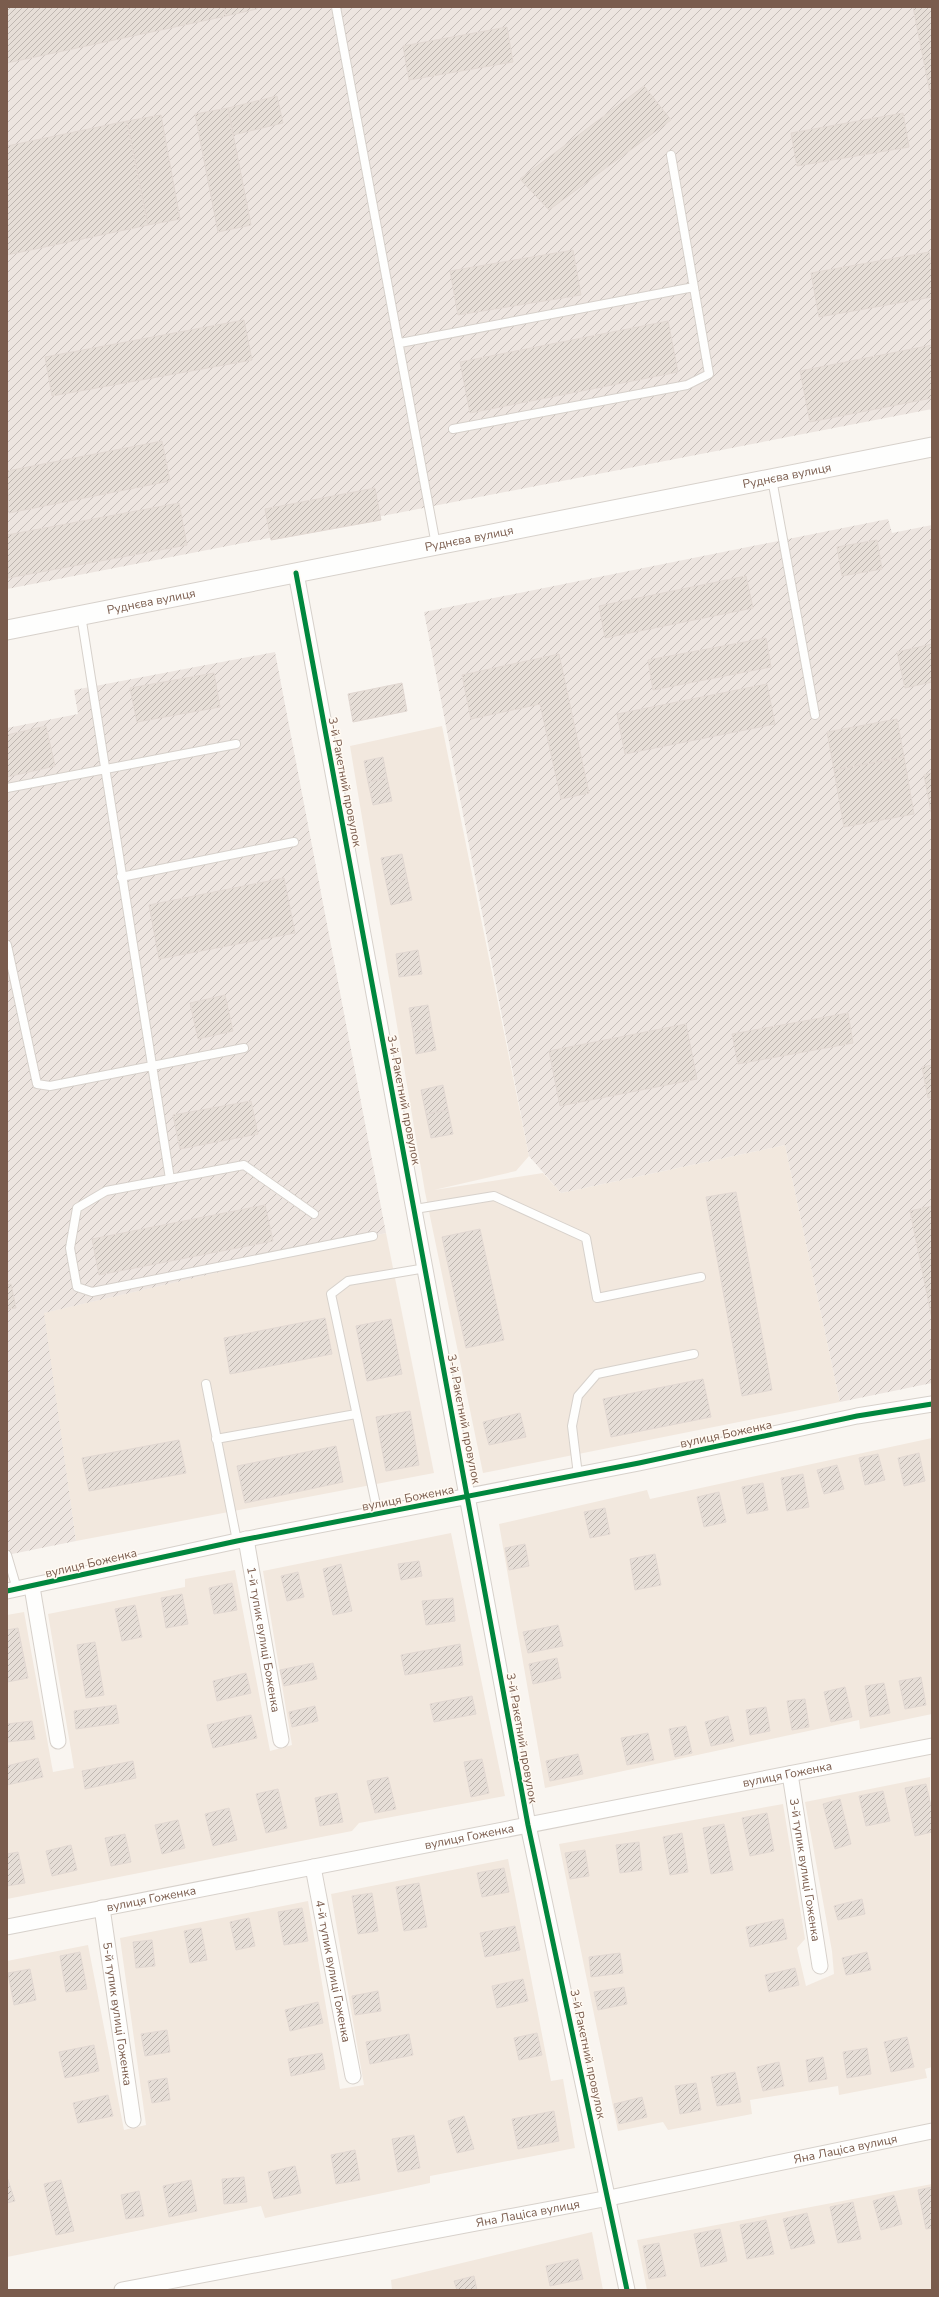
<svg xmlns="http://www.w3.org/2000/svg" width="939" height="2297" viewBox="0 0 939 2297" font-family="'Nunito Sans',sans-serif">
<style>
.residential{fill:#f2e8de}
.industrial{fill:url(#industrial-furrows)}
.building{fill:url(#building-hatch);stroke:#e2d8d2}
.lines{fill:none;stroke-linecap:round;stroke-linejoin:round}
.service-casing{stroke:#d7d1cb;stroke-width:10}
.minor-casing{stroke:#d7d1cb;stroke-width:17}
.tertiary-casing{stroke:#d7d1cb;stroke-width:21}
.service{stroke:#fefefd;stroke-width:8}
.minor{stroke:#fefefd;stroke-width:15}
.tertiary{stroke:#fefefd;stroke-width:19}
.cycleway-casing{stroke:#fffaf3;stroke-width:8}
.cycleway{stroke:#00873e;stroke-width:5}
.labels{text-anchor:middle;stroke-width:3;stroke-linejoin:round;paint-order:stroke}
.street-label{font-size:12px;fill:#7a5c4d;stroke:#fffaf3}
</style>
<defs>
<pattern id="industrial-furrows" width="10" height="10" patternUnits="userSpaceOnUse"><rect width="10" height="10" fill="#ede5e0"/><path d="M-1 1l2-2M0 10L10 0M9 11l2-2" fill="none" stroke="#c5bdb8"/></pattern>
<pattern id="building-hatch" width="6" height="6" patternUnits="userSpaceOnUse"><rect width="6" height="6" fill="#e6ded7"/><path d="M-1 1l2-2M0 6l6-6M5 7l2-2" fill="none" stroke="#bfb7b1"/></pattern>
</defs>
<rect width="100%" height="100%" fill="#f9f5f0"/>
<path class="residential" d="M442,726l87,430 -13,15 -82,19 109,-17 18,20 224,-48 55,257 -357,71 -58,-281 -75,-446z
M386,1233l48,240 -358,68 -33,-228z
M932,1438v276l-72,15 -1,-9 -314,68 -46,-264 148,-34 3,9z
M451,1533l54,263 -146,27 -7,8 -345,68v-284l17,-3 29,160 21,-4 -26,-154 137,-27v-8l50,-9 35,181 22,-6 -29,-174z
M930,1767l2,300 -7,2 2,9 -88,17 -1,-9 -88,14 2,14 -84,16 -5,-8 -45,9 -59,-287 224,-40 22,135 -8,9 9,38 28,-12 -2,-23 -27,-149 125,-25z
M508,1859l43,222 12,-2 12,69 -145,28v7l-165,35 -4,-12 -254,51v-296l81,-16 36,185 22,-5 -26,-187 188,-37 32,188 24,-4 -33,-191z
M932,2184v106h-285l-10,-50z
M592,2232l11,58h-211l-1,-10z"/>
<path class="industrial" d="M7,7h925v402l-925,180z
M888,519l4,14 40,-8v858l-92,19 -55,-257 -224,48 -32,-37 -105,-544z
M275,652l111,581 -342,80 32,228 -69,14v-827l71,-14 -4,-24z"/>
<path class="building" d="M7,7h217l2,9 -219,47z
M224,7h33v2l-31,7z
M913,7h19v91h-1z
M507,27l6,35 -104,18 -6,-34z
M644,86l27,34 -122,90 -29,-31z
M277,96l6,27 -50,12 -5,-27z
M228,108l23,117 -33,7 -23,-118z
M903,113l6,34 -112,19 -6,-33z
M161,115l19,104 -32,6 -21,-104z
M127,121l21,104 -141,30v-109z
M573,250l8,45 -123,20 -8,-44z
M929,252l3,16v29l-113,20 -8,-44z
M244,320l8,40 -200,36 -7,-39z
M668,321l10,51 -208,41 -10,-51z
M932,345v53l-122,24 -10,-51z
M162,441l8,40 -161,32 -2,-42z
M375,488l6,32 -110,20 -6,-31z
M179,503l8,42 -179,33 -1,-43z
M877,540l5,29 -40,7 -5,-29z
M746,576l7,32 -148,30 -6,-32z
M766,638l5,29 -118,23 -5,-30z
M932,644v38l-27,6 -8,-36z
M559,654l30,139 -28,6 -21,-95 -69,15 -9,-44z
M214,673l6,34 -83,15 -7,-34z
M402,683l5,28 -54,11 -5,-28z
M767,684l8,40 -150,30 -8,-40z
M897,719l7,38 -70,13 -7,-38z
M46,726l9,40 -48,11v-42z
M383,757l4,21 -19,4 -4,-21z
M904,757l10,57 -70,13 -10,-57z
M932,773v38l-1,1 -7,-37z
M387,778l5,23 -19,4 -5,-23z
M402,854l5,24 -21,4 -5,-24z
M284,878l11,55 -136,26 -10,-54z
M407,878l5,22 -21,5 -5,-23z
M418,950l4,24 -23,3 -3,-23z
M225,995l8,36 -35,8 -8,-36z
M428,1005l4,24 -19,3 -4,-24z
M848,1013l5,30 -115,21 -6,-30z
M686,1024l11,55 -137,27 -11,-55z
M432,1029l4,21 -20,4 -3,-22z
M932,1065v32l-4,1 -6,-31z
M443,1085l5,25 -22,4 -5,-24z
M251,1101l7,33 -78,15 -7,-34z
M448,1110l5,24 -22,4 -5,-24z
M736,1192l36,198 -30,6 -36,-199z
M265,1205l8,36 -174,34 -7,-36z
M932,1206v113l-22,-108z
M480,1229l24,111 -38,8 -24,-111z
M11,1284l5,24 -9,1v-24z
M325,1318l7,36 -102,20 -6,-36z
M391,1319l11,55 -35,7 -11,-55z
M703,1379l8,38 -100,20 -8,-38z
M410,1411l9,54 -33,6 -10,-54z
M520,1413l6,24 -37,8 -6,-23z
M179,1440l7,33 -97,18 -7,-33z
M336,1446l7,36 -98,21 -8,-37z
M919,1453l6,28 -21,5 -6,-28z
M878,1454l7,26 -20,5 -6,-27z
M837,1465l7,24 -20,5 -7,-24z
M803,1474l6,33 -22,4 -6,-33z
M763,1483l5,27 -21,4 -5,-27z
M719,1492l7,30 -22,5 -7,-30z
M605,1508l5,26 -20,4 -6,-26z
M525,1544l4,22 -20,4 -4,-22z
M655,1554l6,31 -26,5 -5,-31z
M419,1561l3,15 -21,4 -3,-16z
M341,1564l11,47 -19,4 -10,-46z
M298,1572l6,25 -17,4 -6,-25z
M232,1583l5,27 -23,4 -5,-26z
M182,1594l6,30 -22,4 -5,-30z
M453,1598l2,23 -29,4 -4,-24z
M135,1605l7,32 -20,4 -7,-32z
M558,1625l5,21 -35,7 -5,-21z
M18,1628l10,50 -21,4v-52z
M95,1642l9,53 -18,3 -9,-53z
M460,1644l3,21 -58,10 -4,-20z
M557,1658l4,20 -28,6 -4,-20z
M313,1663l4,16 -33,7 -4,-16z
M246,1673l5,20 -34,8 -4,-20z
M921,1677l5,28 -21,4 -6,-28z
M884,1683l6,30 -20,4 -5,-31z
M845,1687l7,30 -21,5 -7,-30z
M472,1696l4,18 -42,8 -4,-18z
M805,1699l4,28 -17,3 -5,-29z
M116,1705l3,18 -43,6 -2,-18z
M315,1706l3,15 -26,6 -3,-15z
M766,1707l4,24 -20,4 -4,-25z
M251,1715l6,23 -44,10 -6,-23z
M728,1716l6,25 -23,5 -6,-24z
M32,1721l3,18 -28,3v-18z
M686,1726l6,27 -17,4 -6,-28z
M648,1733l6,27 -27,5 -6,-27z
M578,1754l5,20 -33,7 -4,-20z
M38,1758l5,19 -36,8v-19z
M482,1759l7,34 -18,4 -7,-35z
M133,1761l3,17 -51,11 -3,-18z
M388,1777l8,32 -21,4 -8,-32z
M926,1784l6,26v22l-17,4 -10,-48z
M278,1789l9,39 -21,5 -10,-39z
M883,1791l7,30 -24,5 -7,-30z
M337,1793l6,29 -23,4 -5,-28z
M840,1799l11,45 -16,5 -12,-45z
M229,1808l8,32 -24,6 -8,-32z
M767,1813l7,38 -24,5 -8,-38z
M178,1820l7,28 -23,6 -7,-29z
M724,1824l9,46 -22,4 -8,-46z
M682,1833l6,39 -18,3 -7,-38z
M125,1834l6,28 -20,4 -6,-28z
M639,1842l3,28 -22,3 -4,-28z
M71,1845l6,25 -25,6 -6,-25z
M585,1850l4,26 -19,3 -5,-26z
M18,1852l7,31 -18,3v-32z
M504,1868l5,24 -27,5 -5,-24z
M419,1883l8,44 -23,4 -8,-44z
M372,1893l6,38 -20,3 -6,-38z
M862,1899l3,15 -27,6 -4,-14z
M302,1908l6,33 -24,4 -6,-33z
M249,1918l6,28 -19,4 -6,-28z
M783,1919l4,20 -37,8 -4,-20z
M515,1926l5,24 -35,7 -5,-24z
M201,1928l6,32 -17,3 -6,-32z
M152,1940l3,26 -19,2 -3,-26z
M80,1952l7,37 -21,3 -6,-36z
M867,1952l4,18 -25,5 -4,-17z
M620,1953l3,20 -32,4 -2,-20z
M795,1968l4,17 -30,7 -4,-17z
M30,1969l6,31 -22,5 -6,-32z
M523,1979l5,22 -31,7 -5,-22z
M624,1987l3,17 -29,6 -4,-18z
M378,1991l3,20 -26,4 -3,-19z
M318,2002l5,21 -33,8 -5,-21z
M167,2030l3,22 -25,4 -4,-22z
M537,2033l5,22 -23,5 -5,-22z
M409,2034l4,21 -43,9 -4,-22z
M907,2037l7,30 -23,5 -7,-30z
M94,2045l5,26 -34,7 -6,-26z
M867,2048l4,26 -24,4 -4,-26z
M322,2053l3,16 -34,7 -3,-17z
M823,2057l4,22 -18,3 -3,-22z
M779,2062l5,24 -21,5 -6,-24z
M735,2072l6,30 -24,4 -6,-29z
M167,2078l3,22 -18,3 -4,-22z
M696,2083l5,27 -21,4 -5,-28z
M108,2095l5,21 -35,7 -5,-20z
M642,2097l5,20 -28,7 -5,-20z
M554,2111l5,30 -41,8 -6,-30z
M464,2116l10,33 -17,4 -9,-32z
M414,2135l6,33 -22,4 -6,-33z
M355,2150l5,30 -24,4 -5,-29z
M295,2166l6,27 -27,6 -6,-27z
M7,2177l8,24 -8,2z
M244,2177l3,25 -23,2 -2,-25z
M61,2180l13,51 -18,4 -12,-51z
M191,2180l6,31 -28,6 -6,-31z
M932,2187v41l-6,1 -8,-39z
M139,2191l5,25 -18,3 -5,-24z
M894,2195l8,29 -21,6 -8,-29z
M853,2202l8,37 -23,4 -8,-36z
M807,2213l8,30 -24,6 -8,-30z
M766,2220l8,34 -27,5 -7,-34z
M720,2229l7,32 -26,6 -7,-33z
M659,2243l7,33 -17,3 -6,-33z
M578,2259l5,20 -33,7 -4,-20z
M474,2276l3,14h-20l-3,-9z"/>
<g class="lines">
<g class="service-casing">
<path id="service" d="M336,7l100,538
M400,343l294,-56
M453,429l234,-44 22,-11 -38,-219
M772,479l43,236
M81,615l89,564
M7,788l229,-44
M121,877l173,-35
M7,945l30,139 13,2 194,-38
M415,1209l79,-13 92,42 11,60 104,-21
M314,1214l-70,-49 -138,26 -29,17 -7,40 7,39 15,5 281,-56
M206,1384l31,157
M216,1439l140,-25
M578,1475l-6,-49 6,-30 19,-22 97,-20
M378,1514l-47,-220 17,-13 78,-13
M7,1555l10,34"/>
</g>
<g class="minor-casing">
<g id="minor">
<path d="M296,573l232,1252 99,465"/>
<path id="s1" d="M246,1539l35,201"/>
<path d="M32,1587l26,154"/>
<path d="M7,1591l230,-50 402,-78 218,-47 75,-12"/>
<path id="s2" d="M790,1774l30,192"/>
<path id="s3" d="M313,1867l40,209"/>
<path id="s4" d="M102,1908l31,212"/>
<path id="s5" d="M7,1927l925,-181"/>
<path id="s6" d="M122,2290l487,-92 323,-67"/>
</g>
</g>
<g class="tertiary-casing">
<g id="tertiary">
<path id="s7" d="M7,630l925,-183"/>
</g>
</g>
<use href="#service" class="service"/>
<use href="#minor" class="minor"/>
<use href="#tertiary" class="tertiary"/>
<g class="cycleway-casing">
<path id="cycleway" d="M296,573l232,1252 99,465
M7,1591l230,-50 402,-78 218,-47 75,-12"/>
</g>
<use href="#cycleway" class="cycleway"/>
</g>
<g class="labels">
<g class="street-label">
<text dy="4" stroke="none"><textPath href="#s7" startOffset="795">Руднєва вулиця</textPath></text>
<text dy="4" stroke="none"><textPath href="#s7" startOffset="471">Руднєва вулиця</textPath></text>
<text dy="4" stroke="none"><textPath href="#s7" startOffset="147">Руднєва вулиця</textPath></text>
<text transform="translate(345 782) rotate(79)" y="4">3-й Ракетний провулок</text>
<text transform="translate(404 1100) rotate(79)" y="4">3-й Ракетний провулок</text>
<text transform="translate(464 1419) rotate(79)" y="4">3-й Ракетний провулок</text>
<text transform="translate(726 1434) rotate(-12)" y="4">вулиця Боженка</text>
<text transform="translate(408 1498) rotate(-11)" y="4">вулиця Боженка</text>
<text transform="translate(91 1563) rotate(-13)" y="4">вулиця Боженка</text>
<text dy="4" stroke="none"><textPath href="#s1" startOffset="102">1-й тупик вулиці Боженка</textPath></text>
<text transform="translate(522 1738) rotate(80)" y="4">3-й Ракетний провулок</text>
<text dy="4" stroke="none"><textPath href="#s5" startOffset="795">вулиця Гоженка</textPath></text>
<text dy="4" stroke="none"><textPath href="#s5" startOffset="471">вулиця Гоженка</textPath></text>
<text dy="4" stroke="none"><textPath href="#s2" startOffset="97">3-й тупик вулиці Гоженка</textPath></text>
<text dy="4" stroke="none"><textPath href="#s5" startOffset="147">вулиця Гоженка</textPath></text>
<text dy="4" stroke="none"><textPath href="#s3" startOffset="106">4-й тупик вулиці Гоженка</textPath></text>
<text dy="4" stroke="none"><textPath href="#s4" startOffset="107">5-й тупик вулиці Гоженка</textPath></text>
<text transform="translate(588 2054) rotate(78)" y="4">3-й Ракетний провулок</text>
<text dy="4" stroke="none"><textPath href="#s6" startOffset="737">Яна Лаціса вулиця</textPath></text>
<text dy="4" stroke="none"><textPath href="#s6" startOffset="413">Яна Лаціса вулиця</textPath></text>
</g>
</g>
<rect width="939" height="2297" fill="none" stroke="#7a5c4d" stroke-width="16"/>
</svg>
